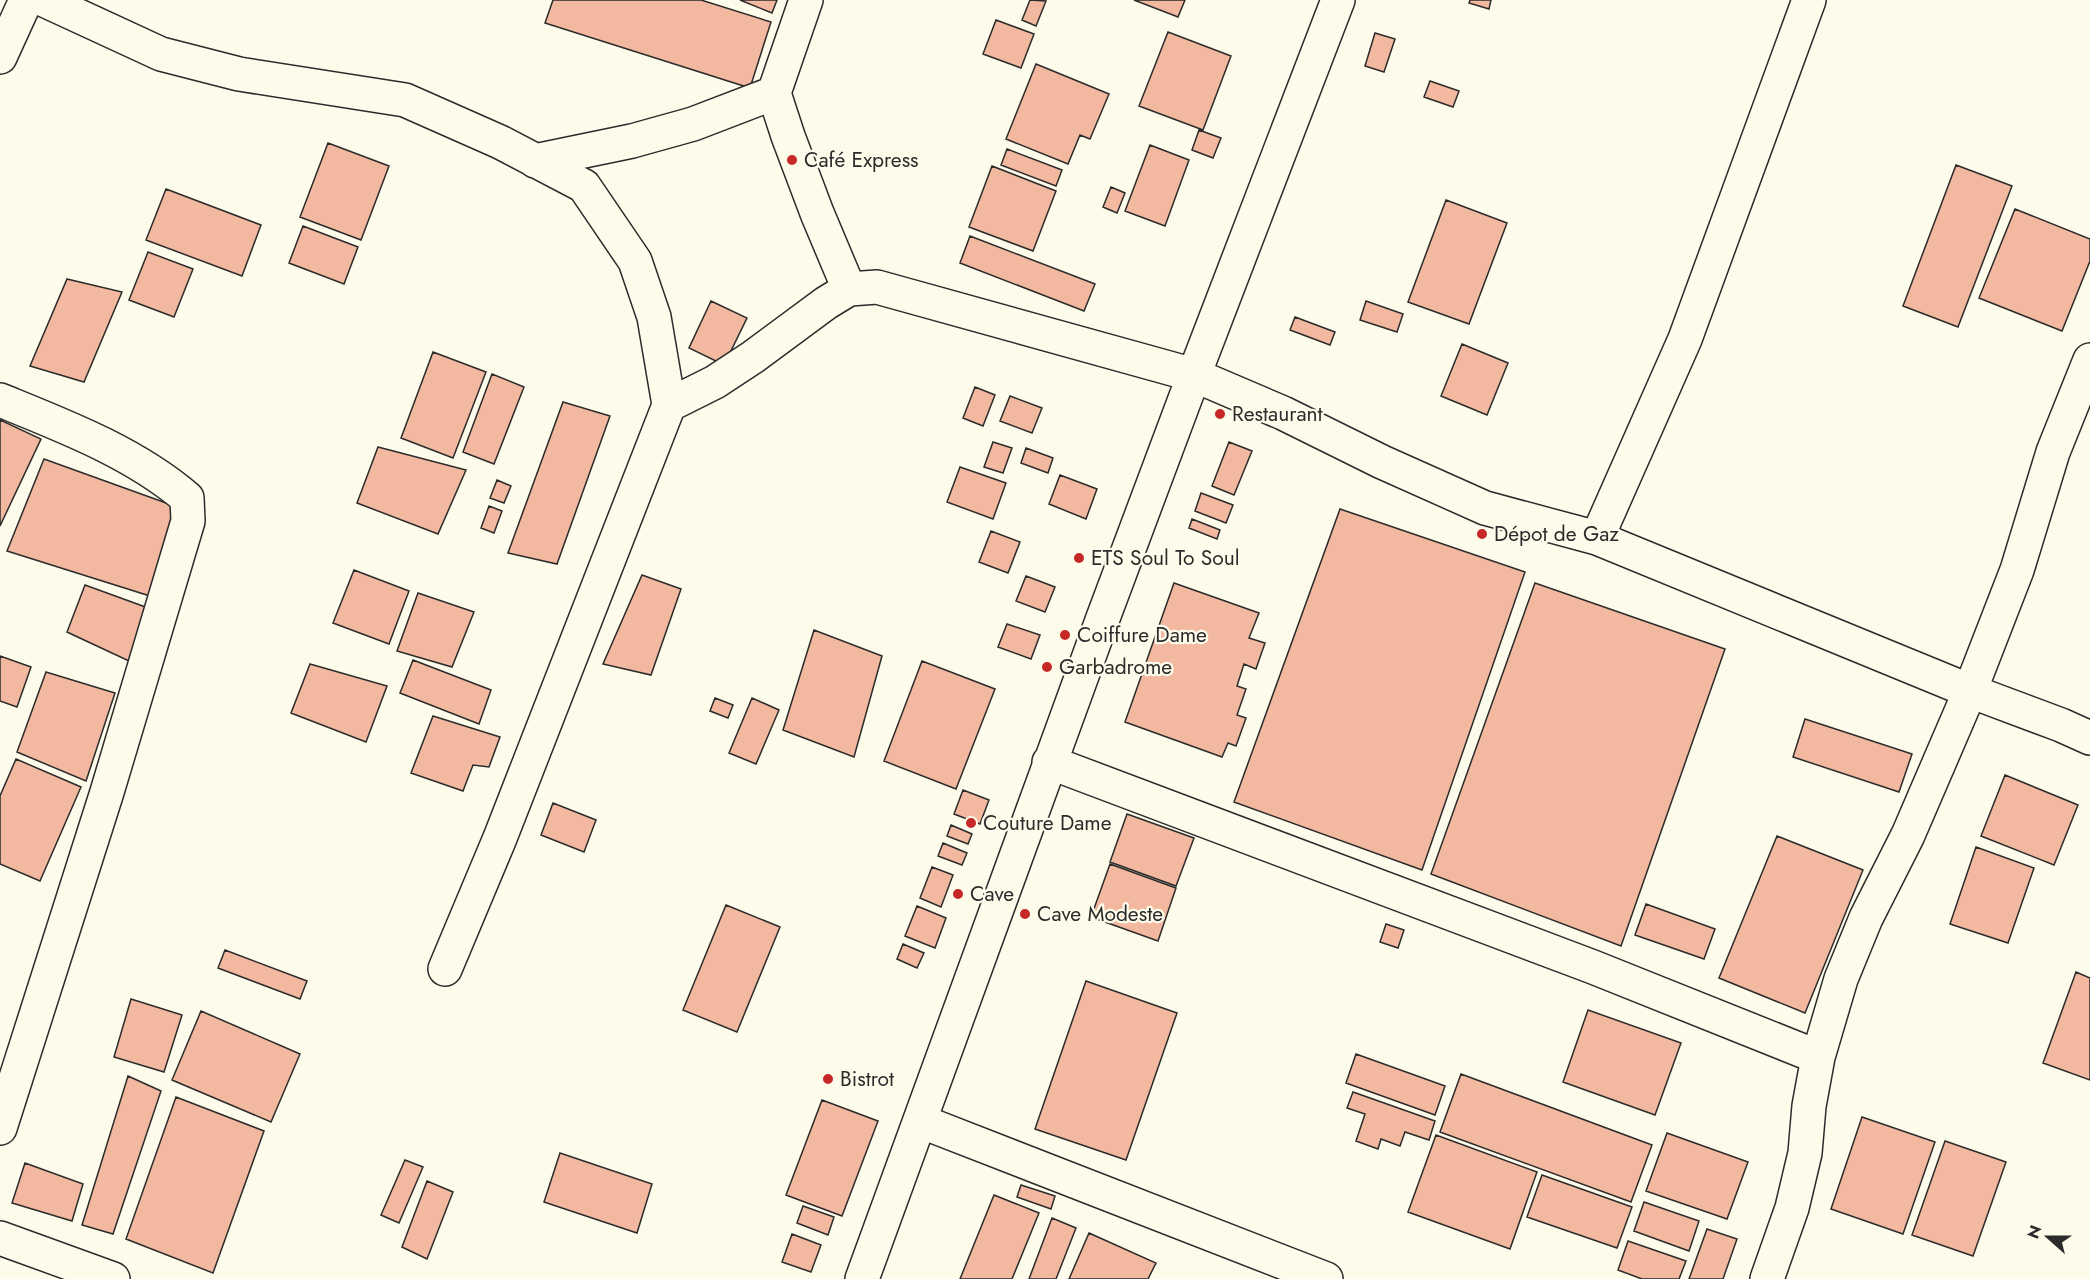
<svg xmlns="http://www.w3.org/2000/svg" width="2090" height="1279" viewBox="0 0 2090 1279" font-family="Jost,sans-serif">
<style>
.building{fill:#f2b8a0;stroke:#2b2b2b;stroke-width:1.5}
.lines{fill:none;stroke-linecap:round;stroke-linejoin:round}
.minor-casing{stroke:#2b2b2b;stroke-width:36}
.minor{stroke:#fdfbea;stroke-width:33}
.poi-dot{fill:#c62828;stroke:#fdfbea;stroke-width:2}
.labels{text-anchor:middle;stroke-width:4.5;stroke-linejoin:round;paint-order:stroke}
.poi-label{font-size:21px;fill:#2b2b2b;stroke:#fdfbea;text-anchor:start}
</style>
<rect width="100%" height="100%" fill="#fdfbea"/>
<path class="building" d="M553,0h148l70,22 -21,66 -205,-65z
M740,0h37l-5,13z
M1030,0l16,1 -10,25 -14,-6z
M1134,0h51l-7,17z
M1470,0h21l-2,9 -20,-6z
M996,20l38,14 -13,34 -38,-14z
M1168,32l63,24 -28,74 -64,-24z
M1375,33l20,6 -11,33 -19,-6z
M1036,64l73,30 -19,45 -10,-4 -12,29 -62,-25z
M1430,81l29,10 -6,16 -29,-10z
M1199,130l22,8 -8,20 -21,-8z
M328,143l61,23 -28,74 -61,-23z
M1150,145l39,15 -24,66 -40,-15z
M1007,149l55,21 -6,16 -55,-21z
M1956,165l56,21 -54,141 -55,-21z
M992,166l64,25 -23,60 -64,-24z
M1111,187l14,6 -8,20 -14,-6z
M166,189l95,36 -19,51 -96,-36z
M1446,200l61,23 -38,101 -61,-22z
M2015,209l75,30v22l-28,70 -83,-33z
M303,226l55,21 -14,37 -55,-21z
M970,236l125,48 -11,27 -124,-48z
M148,252l45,17 -19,48 -45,-17z
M67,279l55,13 -38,90 -54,-16z
M711,301l36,17 -23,47 -35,-17z
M1366,301l37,13 -6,18 -37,-12z
M1295,317l40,15 -5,13 -40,-15z
M1462,344l46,19 -21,52 -46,-19z
M433,352l53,20 -33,86 -52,-20z
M492,374l32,13 -30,77 -31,-12z
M975,387l20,8 -12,31 -20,-8z
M1010,396l32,12 -10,25 -32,-12z
M563,402l47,14 -53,148 -49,-11z
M0,420l41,19 -41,87z
M993,442l19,6 -9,25 -19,-6z
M1229,442l23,9 -18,44 -22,-9z
M378,447l88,23 -28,64 -81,-31z
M1026,448l27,10 -5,15 -27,-10z
M44,459l136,49 -30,88 -143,-45z
M960,467l46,16 -13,36 -46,-17z
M1060,475l37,14 -11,30 -37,-15z
M497,480l14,6 -7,17 -14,-5z
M1201,493l32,12 -7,18 -31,-12z
M489,506l13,5 -8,22 -13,-5z
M1340,509l185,63 -103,298 -188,-68z
M1192,519l28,11 -3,9 -28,-11z
M991,531l29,11 -12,31 -29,-11z
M354,570l55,21 -20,53 -56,-21z
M642,575l39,14 -30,86 -48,-11z
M1026,576l29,11 -10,25 -29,-11z
M1174,583l85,30 -10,25 16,5 -9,26 -12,-5 -7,22 9,3 -9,26 9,3 -10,28 -8,-3 -6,14 -97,-35z
M1535,583l190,66 -104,297 -190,-72z
M85,585l66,24 -22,52 -62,-29z
M418,593l56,19 -22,55 -55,-16z
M1007,624l33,11 -9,24 -33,-12z
M814,630l68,26 -28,101 -71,-27z
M0,656l31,11 -14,40 -17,-6z
M413,660l78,30 -12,34 -79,-31z
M922,661l73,28 -39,100 -72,-28z
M310,664l77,22 -21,56 -75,-29z
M46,672l69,21 -29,88 -69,-29z
M715,698l18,7 -5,13 -18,-7z
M752,698l27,12 -23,54 -27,-11z
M433,716l67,21 -11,30 -16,-2 -10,26 -52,-18z
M1805,719l107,35 -13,38 -106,-35z
M16,759l65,28 -41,94 -40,-17v-68z
M2005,775l73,30 -24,60 -73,-29z
M963,790l26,10 -9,24 -26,-10z
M553,803l43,17 -12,32 -43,-17z
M1127,814l67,24 -18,48 -66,-24z
M951,825l21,9 -4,10 -21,-8z
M1777,836l86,34 -58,143 -86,-35z
M943,843l24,10 -5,12 -24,-9z
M1976,847l58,21 -26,75 -58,-19z
M1110,864l66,24 -18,53 -67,-24z
M932,867l21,8 -12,32 -21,-9z
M1646,904l69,25 -11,30 -69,-24z
M726,905l54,22 -43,105 -54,-22z
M917,906l29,12 -11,30 -30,-12z
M1386,924l18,6 -6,18 -18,-6z
M903,944l21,9 -7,15 -20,-9z
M225,950l82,31 -7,18 -82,-31z
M2076,972l14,6v102l-47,-17z
M1086,981l91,32 -51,147 -91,-31z
M131,999l51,16 -18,57 -50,-15z
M1588,1010l93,33 -26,72 -92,-33z
M201,1011l99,43 -29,68 -99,-42z
M1356,1054l89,32 -10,29 -89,-32z
M1461,1074l191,71 -21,57 -191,-70z
M128,1076l33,15 -48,143 -31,-9z
M1353,1092l82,29 -6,19 -24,-8 -5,14 -19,-7 -3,10 -22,-8 9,-27 -18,-6z
M176,1097l88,34 -51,142 -87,-34z
M822,1100l56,21 -36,95 -56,-21z
M1862,1117l73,25 -32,92 -72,-25z
M1667,1133l81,29 -21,57 -81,-28z
M1436,1135l101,37 -27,77 -102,-37z
M1945,1141l61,21 -33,94 -61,-21z
M560,1153l92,31 -15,49 -93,-31z
M405,1160l18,7 -24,56 -18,-8z
M25,1163l58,21 -11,37 -60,-18z
M1542,1175l90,32 -15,41 -90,-31z
M427,1181l26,11 -26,67 -25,-12z
M1021,1185l34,11 -4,13 -34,-12z
M994,1195l45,18 -27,66h-52z
M1644,1202l55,19 -10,30 -55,-20z
M803,1206l31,11 -6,18 -31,-12z
M1052,1218l24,10 -20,51h-27z
M1707,1229l30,10 -14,40h-34z
M1089,1233l67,30 -8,16h-79z
M792,1234l29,11 -10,27 -29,-10z
M1628,1241l58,20 -7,18h-37l-24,-9z"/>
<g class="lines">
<g class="minor-casing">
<path id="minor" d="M44,0l117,54 78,20 166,26 95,42 84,44 51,75 19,56 15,88 -169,433 -55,131
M806,0l-32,93 14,43 29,77 32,76
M0,57l26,-57
M535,161l97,-20 61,-17 81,-31
M0,400c64,26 133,52 187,98l1,23 -81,271 -107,336
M669,405l46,-23 38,-25 73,-54 23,-14 28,-2 317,88 89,38 99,49 103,46 112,30 373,153 91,34 29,13
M1597,538l88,-199 124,-339
M1049,762l544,205 225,90
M920,1121l406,158
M0,1238l113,41
M862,1279l241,-661 91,-243 144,-375
M1767,1279l25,-71 13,-55 4,-47 9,-49 23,-78 25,-61 42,-83 62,-144 47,-121 36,-118 37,-92"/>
</g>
<use href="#minor" class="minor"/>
</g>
<g class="poi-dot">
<circle cx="792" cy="160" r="6"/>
<circle cx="1220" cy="414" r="6"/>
<circle cx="1482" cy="534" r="6"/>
<circle cx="1079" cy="558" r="6"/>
<circle cx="1065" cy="635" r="6"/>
<circle cx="1047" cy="667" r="6"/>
<circle cx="971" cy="823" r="6"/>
<circle cx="958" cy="894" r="6"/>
<circle cx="1025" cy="914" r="6"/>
<circle cx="828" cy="1079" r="6"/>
</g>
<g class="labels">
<g class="poi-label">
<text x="804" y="167">Café Express</text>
<text x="1232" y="421">Restaurant</text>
<text x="1494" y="541">Dépot de Gaz</text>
<text x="1091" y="565">ETS Soul To Soul</text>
<text x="1077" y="642">Coiffure Dame</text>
<text x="1059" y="674">Garbadrome</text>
<text x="983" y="830">Couture Dame</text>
<text x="970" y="901">Cave</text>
<text x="1037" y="921">Cave Modeste</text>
<text x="840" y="1086">Bistrot</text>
</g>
</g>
<g transform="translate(2048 1237) rotate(291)" stroke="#fdfbea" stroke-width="4.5" paint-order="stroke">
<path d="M0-4.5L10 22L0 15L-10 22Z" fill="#2b2b2b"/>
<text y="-9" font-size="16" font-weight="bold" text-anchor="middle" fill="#2b2b2b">N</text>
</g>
</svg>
